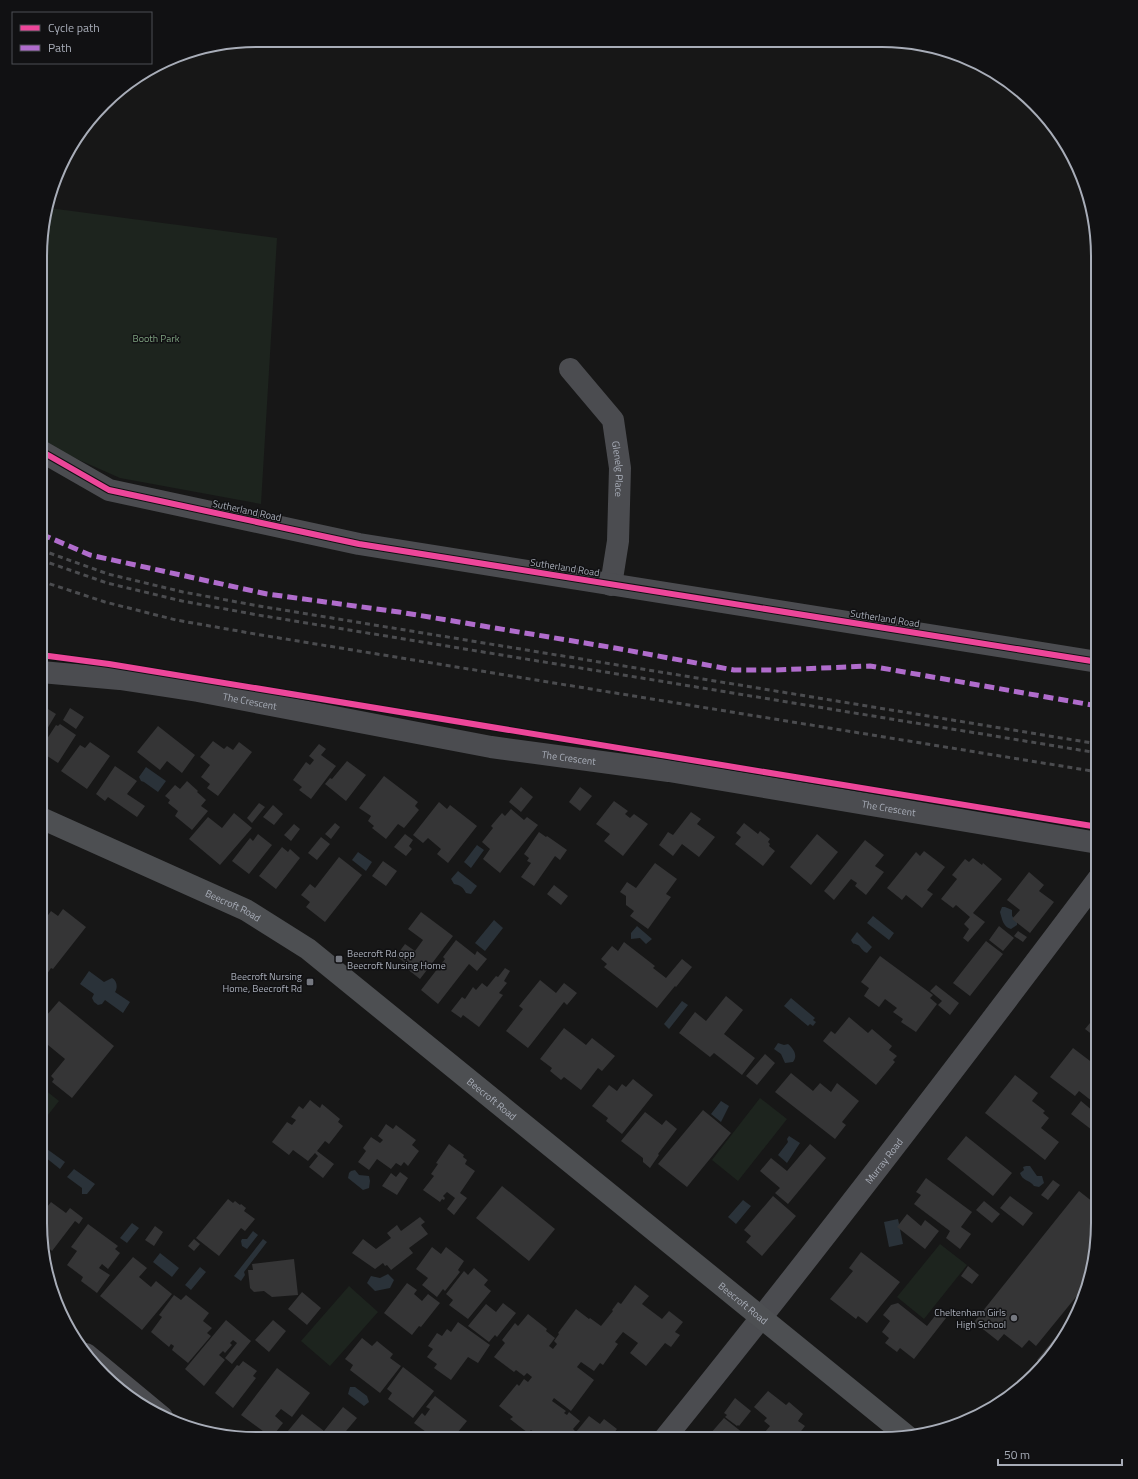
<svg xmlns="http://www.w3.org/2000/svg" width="1138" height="1479" viewBox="0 0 1138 1479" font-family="'Titillium Web',sans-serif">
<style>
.green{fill:#1d241e}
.water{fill:#2a3239}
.building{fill:#353536}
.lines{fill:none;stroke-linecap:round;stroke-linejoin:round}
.minor{stroke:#4b4c50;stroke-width:22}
.major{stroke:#4d4f52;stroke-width:22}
.rail{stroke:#4b4c4f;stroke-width:3;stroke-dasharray:5 4;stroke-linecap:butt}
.quiet{stroke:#b06ccc;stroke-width:5;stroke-dasharray:10 5;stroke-linecap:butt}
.cycleway-casing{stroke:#111113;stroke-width:8}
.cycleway{stroke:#ed469a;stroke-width:6}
.poi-dot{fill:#757880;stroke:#111113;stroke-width:1.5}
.labels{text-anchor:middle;stroke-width:3;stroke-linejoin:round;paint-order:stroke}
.park-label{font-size:10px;fill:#7fa381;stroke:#111113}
.street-label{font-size:10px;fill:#a8adb8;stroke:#111113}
.poi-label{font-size:10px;fill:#a8adb8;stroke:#111113;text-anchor:end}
.rim{fill:none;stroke:#a8adb8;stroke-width:2}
</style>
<rect width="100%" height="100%" fill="#171717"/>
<path class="green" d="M49,208l228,30 -16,266 -141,-26 -79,-35 1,-216z
M40,1086l19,15 -19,24z
M760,1098l27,21 -49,62 -26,-21z
M940,1244l27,21 -43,54 -27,-22z
M349,1286l29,26 -48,54 -29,-25z"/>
<path class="water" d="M146,767l20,14 -8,11 -14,-10 -3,-1 -2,-4z
M477,845l7,5 -13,18 -7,-6z
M358,852l14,10 -6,9 -14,-11z
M458,871l19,15 -6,8 -5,-1c-3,-6 -6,-8 -12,-9l-3,-5z
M1002,907h3l7,3v6l5,5v4l-6,4c-8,-2 -9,-10 -11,-17z
M873,916l21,17 -5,7 -22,-17z
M494,920l9,8 -18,23 -10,-8z
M637,926l15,13 -6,5 -6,-6 -9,1v-6z
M857,932l15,15 -5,6c-5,-2 -6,-6 -9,-8 -4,-2 -5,0 -7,-5z
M89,971l15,11 8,-4c5,3 6,9 3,14l15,10 -7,11 -18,-13 -3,4 -4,1 -4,-3 -2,-4 2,-4 -14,-10z
M791,998l24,20 -2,2 3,2 -3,4 -3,-2 -2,2 -24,-20z
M682,1001l6,4 -19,24 -5,-5z
M778,1043l6,2 4,-1c6,5 10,12 5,18l-8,1 -4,-9 -7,-5z
M721,1101l8,5 -8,16 -10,-8z
M789,1136l11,7 -13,20 -9,-8 10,-13 -1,-3z
M40,1144l25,18 -5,7 -20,-16z
M1026,1166h4l7,10h5l2,7 -5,4 -5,-1c-4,-6 -12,-5 -14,-13l4,-3 -1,-3z
M74,1169l21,15 -8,10h-5v-6l-15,-11z
M355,1170l4,5 10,1 1,5 -1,7 -6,2 -15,-12 1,-5 2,-2z
M743,1200l8,6 -15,18 -8,-7z
M898,1219l5,25 -14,3 -5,-25z
M132,1223l7,5 -12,15 -7,-5z
M253,1231l5,4 -11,14 -5,-3 -1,-5 1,-2h5z
M263,1239l4,3 -23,30 1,3 -4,6 -7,-5z
M160,1253l19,15 -7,9 -19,-15z
M200,1267l6,5 -15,18 -6,-5z
M388,1274l6,6 -4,8 -15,3 -8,-8 4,-7 9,2z
M350,1387h5l12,9 2,6 -5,4 -16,-12z"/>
<path class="building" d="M70,708l14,9 -8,12 -13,-9z
M48,709l8,5 -15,25v-23l2,1z
M60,724l16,11 -18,28 -17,-11v-4l15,-23 2,1z
M158,726l37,29 -13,18 -15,-12 -7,9 -23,-18z
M213,741l11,8 3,-3 6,4 6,-8 13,10 -34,44 -11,-8 3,-4 -9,-7 9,-12 -10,-8z
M90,742l20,14 -23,33 -26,-18 19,-26 5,3z
M319,744l7,5 -5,6 15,11 -25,33 -12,-9 3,-3 -9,-7 13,-18 4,3 4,-5 -5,-4z
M347,761l19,14 -20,26 -21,-17 5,-6 2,1z
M115,766l22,15 -10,13 18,12 -8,11 -29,-20 -3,4 -9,-7z
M384,776l34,26 -3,4 4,4 -15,18 -6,-4 -12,15 -14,-11 2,-2 -6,-5 3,-5 -12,-8z
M187,781l11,10 -1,1 9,8 -5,6 7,5 -16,19 -17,-14 3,-5 -10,-8 2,-3 -5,-4 10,-11 5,4z
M521,787l12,10 -12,15 -12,-10z
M580,787l12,9 -12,15 -11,-9z
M614,801l14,10 -3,3 5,4 4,-4 14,10 -25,32 -19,-15 6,-7 -14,-10z
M439,802l8,7 3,-4 27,21 -29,37 -11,-9 4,-5 -13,-11 -5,5 -10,-8z
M259,803l6,4 -13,16 -5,-5z
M273,805l10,9 -9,11 -11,-8z
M511,809l13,11 3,-3 11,8 -38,48 -17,-14 7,-10 -8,-7 11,-14 -2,-2 11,-13 3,3z
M691,812l10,7 -4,5 18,13 -16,20 -17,-13 -9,12 -14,-11 9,-13 5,3z
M234,813l18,15 -32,37 -31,-26 19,-22 14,11z
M335,823l5,4 -9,12 -6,-5z
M744,823l14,11 2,-3 10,8 -2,3 2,2 -1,2 6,5 -12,15 -28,-22 6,-7 -5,-4z
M294,824l6,5 -9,12 -7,-6z
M539,832l7,5 1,-1 20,14 -7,10 -5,-4 -21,30 -13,-9 10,-14 -4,-2 2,-3 -5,-4z
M258,834l14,11 -23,29 -17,-13 18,-23 3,3z
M405,834l8,6 -4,6 3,3 -6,7 -12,-9z
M817,834l21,18 -27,33 -21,-18z
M321,837l9,7 -13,16 -9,-7z
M865,840l19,15 -9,11 9,6 -18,23 -11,-9 2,-3 -6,-4 -17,21 -10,-9z
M282,847l6,5 2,-3 10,9 -24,31 -17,-13z
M924,851l21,16 -18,23 6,4 -11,14 -16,-13 -4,5 -15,-12 29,-36 4,4z
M339,857l23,18 -37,47 -19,-15 4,-5 -9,-7 9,-11 5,4z
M973,858l9,7 1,-2 19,16 -29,34 12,9 -17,20 -5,-4 6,-9 -5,-5 6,-7 -14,-12 -3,3 -12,-9 16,-20 -5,-4 13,-16 4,3z
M383,861l14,10 -11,15 -14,-10z
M655,863l22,16 -11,15 5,3 -23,32 -18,-13 4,-5 -8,-6v-9l-6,-4 7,-10 9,6z
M1029,872l15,13 -5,6 15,11 -24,31 -18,-14 8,-9 -13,-10z
M554,885l14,11 -7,9 -14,-11z
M63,909l23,18 -33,42 -2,-1 -4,6 -7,-5v-4l3,-3 -2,-3v-34l10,-14 7,5z
M421,912l32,24 -33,43 -18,-14 2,-3 -8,-6 9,-12 10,7 8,-11 -15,-11z
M999,926l15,12 -11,13 -14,-11z
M1018,931l9,6 -4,5 -9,-6z
M456,940l19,15 2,-4 10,8 -10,12 -8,-7 -31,40 -17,-14 24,-31 -2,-2z
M986,941l17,13 -33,42 -17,-13z
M624,942l31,24 -2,2 13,10 16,-19 10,8 -16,20 -1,-1 -18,22 -53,-41 3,-3 -6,-5 11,-13 6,5z
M880,956l53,39 -3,3 7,6 -21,28 -15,-10 2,-3 -10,-7 4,-4 -12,-9 -6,8 -15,-11 5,-8 -8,-6z
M505,968l5,3 -6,10 3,2 -8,10 4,2 -24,32 -16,-12 -2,3 -10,-7 11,-14 3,2 8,-12 3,3 6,-7 5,4 9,-11 2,1z
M540,980l16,13 8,-10 13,10 -10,12 -3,-3 -36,46 -22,-17 17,-22 -4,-3z
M936,985l23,18 -9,12 -12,-10 4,-4 -12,-10z
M726,996l17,14 -19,24 31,24 -13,17 -28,-22 -4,4 -31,-24 16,-21 11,9z
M59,1001l55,45 -42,52 -20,-16 2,-3 -3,-3 14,-17 -17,-14 -8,9v-31z
M849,1017l19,16 4,-4 20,17 -3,4 8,6 -4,4 2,2 -19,23 -53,-44 8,-10 4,3z
M1095,1017l3,3v19l-13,-10z
M564,1028l22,17 6,-7 23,18 -13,15 -4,-3 -17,22 -17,-13 -3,3 -11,-9 2,-3 -12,-9z
M1073,1048l25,19v56l-6,7 -21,-16 10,-13 12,10 4,-6 -18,-14 -4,5 -25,-19z
M765,1054l10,9 -18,22 -11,-9z
M791,1073l22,18 7,-8 11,9 6,-9 22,18 -17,21 4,3 -11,14 -60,-47z
M1015,1075l23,18 -6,8 13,10 -2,2 6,5 -8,10 18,14 -14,18 -60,-47z
M633,1079l20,16 -31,39 -16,-13 2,-3 -16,-12 17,-21 8,6 5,-7 4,3z
M310,1100l10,8 2,-4 18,15 -2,3 5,4 -14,18 -4,-3 -8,10 17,13 -11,14 -14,-11 9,-11 -3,-3 -7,8 -15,-11 -4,5 -17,-13 15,-20 5,3 4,-5 -5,-3 8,-11 4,3z
M703,1110l28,23 -44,54 -29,-23z
M645,1112l17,13 4,-5 11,9 -19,25 1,1 -9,13 -7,-6v-4l-22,-17z
M386,1124l7,5 3,-4 20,15 -4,5 7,6 -11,15 -4,-4 -3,4 -5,-3 -5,6 -14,-10 -8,11 -11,-8 8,-11 -3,-3 8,-11 9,6 3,-3 -5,-4z
M966,1136l46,37 -19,23 -46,-37z
M449,1144l15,11 -1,2 4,3 -2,4 10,7 -15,22 7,5 -13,17 -7,-6 8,-11 -8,-6 -4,4 2,2 -1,2 -2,-1 -2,3 -17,-12 11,-14 -3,-2 7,-10 -2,-1z
M810,1144l16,14 -38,46 -13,-11 5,-5 -20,-17 11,-13 16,13z
M400,1172l8,6 -11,17 -15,-9 9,-13 5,4z
M926,1178l46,34 -11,15 10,7 -11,15 -14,-11 4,-7 -36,-27 7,-9 -5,-3z
M1053,1180l7,5 -12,15 -7,-5z
M40,1185l7,5 -7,9z
M502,1186l53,43 -26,32 -53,-43z
M1079,1191l19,15v32l-9,43 -53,65 -7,-6 -7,8 -18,-14 -6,7 -24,-19z
M773,1196l23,20 -34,40 -16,-14 5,-6 -7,-6z
M1010,1196l23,17 -10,13 -23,-18z
M228,1199l5,4 2,-2 5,4 1,-1 5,4 -2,3 11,8 -10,12 -4,-3 -22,28 -23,-18z
M984,1201l16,13 -8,9 -16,-13z
M51,1202l15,11 4,-5 13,10 -4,6 -4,-3 -23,30 -9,-8 -3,-20v-7z
M907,1214l14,12 4,-6 14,11 -14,18 -28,-22z
M420,1217l5,5 -4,3 7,9 -19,14 4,5 -22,17 -4,-5 -2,1 -2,-3 -8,6 -23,-16 11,-14 13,10 15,-11 -4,-5 10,-8 4,6z
M88,1224l30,22 -3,3 5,4 -12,16 -6,-5 -3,4 11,7 -13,18 -16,-12 2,-4 -16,-12 10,-14 -6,-4z
M155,1226l8,6 -9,14 -9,-6z
M194,1239l6,5 -6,7 -6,-5z
M432,1247l9,7 5,-7 18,14 -6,9 2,2 -15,19 -2,-2 -6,8 -15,-12 6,-7 -12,-9z
M861,1252l39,30 -33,41 -9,-7 -2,3 -26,-20 23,-28 -4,-3z
M133,1257l14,11 -8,9 12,10 5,-6 16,13 -30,36 -42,-34z
M294,1259l4,36 -26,2 -8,-6 -10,1 -4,-4 -2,-18h5l-1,-6z
M968,1266l11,9 -7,9 -11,-8z
M474,1268l14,12 -4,5 7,6 -23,28 -19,-14 4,-5 -7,-6 18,-23 4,4z
M407,1283l10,7 -3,4 8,7 6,-7 12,9 -19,24 -2,-1 -7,9 -28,-22z
M635,1285l14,11 -7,8 20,15 7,-8 14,11 -8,10 5,3 -9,12 -6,-4 -19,23 -16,-13 8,-10 -15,-11 -8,10 3,2 -15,21 -3,-2 -6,8 -13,-9 -4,5 17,13 -23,31 -17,-13 -2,3 14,10 -2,2 3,2 2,-3 11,9 -7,8 3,3 13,-16 11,8 4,-5 13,10 -7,9h-67l-1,-1 -1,1 -10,-8 -3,3 -18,-14 3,-2 -14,-11 18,-22 2,2 5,-7 4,3 4,-5 -5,-4 -3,3 -8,-6 -2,2 -20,-15 11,-14 -3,-3 13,-17 3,3 10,-12 19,15 -1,2 9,7 -6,8 4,3 4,-5 -3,-3 5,-7 -1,-1 18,-24 13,10 1,-1 11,8 12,-15 -1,-1 6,-8 3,2z
M302,1292l19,16 -14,17 -19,-16z
M174,1295l7,5 5,-5 23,18 -6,8 9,7 -5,5 4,3 -23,27 -16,-13 2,-4 -3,-2 -2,3 -18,-15 11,-15 -3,-2z
M503,1303l13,10 -19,24 -2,-2 -6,7 -21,-16 18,-22 10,8z
M898,1303l29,23 11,-14 8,6 -32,41 -14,-11 -3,4 -12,-9 4,-5 -7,-6 8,-11 -7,-6 8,-10z
M226,1320l25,21 -19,23 -7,-6 12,-15 -4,-3 -3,3 2,2 -7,8 -2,-2 -4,4 6,5 -21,26 -19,-17z
M273,1320l13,11 -17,21 -14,-12z
M458,1322l32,23 -12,18 -10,-6 -17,23 -17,-12 3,-4 -10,-7 6,-8 -5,-3 9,-13 5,3 5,-7 4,3z
M1059,1333l5,5 -2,5 -19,22 -6,-5z
M362,1338l10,8 5,-5 16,13 -3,4 11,8 -21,27 -30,-23 3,-5 -8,-6z
M243,1361l14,10 -4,5 3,2 -23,30 -18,-15 22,-28 2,1z
M403,1367l31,24 -21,27 -25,-19 4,-6 -5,-4z
M277,1368l33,25 -18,24 -11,-8 -6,7 8,7 -11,14h-1l-30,-22z
M768,1391l18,14 3,-3 14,12 -5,7 7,5 -10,13h-22l-8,-7 5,-6 -6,-5 3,-3 -13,-11z
M435,1396l32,25 -14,17h-19l-20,-15 8,-10 3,3 5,-7 -4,-2z
M735,1398l16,13 -12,15 -1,-1 -1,1 -12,-9 2,-2 -3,-2z
M343,1407l14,11 -16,19h-58l19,-23 22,17z
M724,1418l19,15v6h-28l-5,-5z"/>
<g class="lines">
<g class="minor">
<path id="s1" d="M570,369l43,51 7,48 -2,73 -7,44"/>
<path d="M41,451l68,39 250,54 739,118"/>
<path id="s2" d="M41,672l79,7 78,12 293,56 178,24 429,72"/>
<path d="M86,1354l76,63"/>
<path id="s3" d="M665,1438c148,-183 291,-370 433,-559"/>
</g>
<path class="major" id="s4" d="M41,818l205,92 62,39 599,487"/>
<path class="rail" d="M41,550l67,24 75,18 76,14 839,138
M41,560l66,23 75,18 76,14 840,138
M41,581l64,21 71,18 85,15 837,137"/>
<path class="quiet" d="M41,534l49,21 177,39 132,18 216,36 119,22h41l95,-4 228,40"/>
<g class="cycleway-casing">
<path id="cycleway" d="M41,451l68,39 250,54 739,118
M41,655l68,9 989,163"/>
</g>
<use href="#cycleway" class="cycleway"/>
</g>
<g class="poi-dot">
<rect x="335" y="955" width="8" height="8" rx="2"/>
<rect x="306" y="978" width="8" height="8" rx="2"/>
<circle cx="1014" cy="1318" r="4"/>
</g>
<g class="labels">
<g class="park-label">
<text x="156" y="342">Booth Park</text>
</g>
<g class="street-label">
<text dy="4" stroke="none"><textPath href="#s1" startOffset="116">Glenelg Place</textPath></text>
<text transform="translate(247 510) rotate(12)" y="4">Sutherland Road</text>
<text transform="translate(565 567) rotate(9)" y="4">Sutherland Road</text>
<text transform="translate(885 618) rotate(9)" y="4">Sutherland Road</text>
<text dy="4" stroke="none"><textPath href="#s2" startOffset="211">The Crescent</textPath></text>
<text dy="4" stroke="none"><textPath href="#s2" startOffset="535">The Crescent</textPath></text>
<text dy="4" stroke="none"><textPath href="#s2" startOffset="859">The Crescent</textPath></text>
<text dy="4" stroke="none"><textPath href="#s4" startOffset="211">Beecroft Road</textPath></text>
<text dy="4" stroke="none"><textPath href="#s4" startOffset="535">Beecroft Road</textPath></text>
<text dy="4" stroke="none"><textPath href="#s3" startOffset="353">Murray Road</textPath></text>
<text dy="4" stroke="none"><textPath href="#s4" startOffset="859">Beecroft Road</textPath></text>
</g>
<g class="poi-label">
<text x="347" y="957" text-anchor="start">Beecroft Rd opp<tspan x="347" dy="12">Beecroft Nursing Home</tspan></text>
<text x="302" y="980">Beecroft Nursing<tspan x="302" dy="12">Home, Beecroft Rd</tspan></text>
<text x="1006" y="1316">Cheltenham Girls<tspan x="1006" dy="12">High School</tspan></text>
</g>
</g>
<path d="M0 0H1138V1479H0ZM256 47H882A209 209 0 0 1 1091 256V1223A209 209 0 0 1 882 1432H256A209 209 0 0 1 47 1223V256A209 209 0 0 1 256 47Z" fill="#111113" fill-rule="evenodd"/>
<path class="rim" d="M256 47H882A209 209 0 0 1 1091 256V1223A209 209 0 0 1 882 1432H256A209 209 0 0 1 47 1223V256A209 209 0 0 1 256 47Z"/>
<rect x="12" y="12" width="140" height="52" fill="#111113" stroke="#4d4f55"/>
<rect x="20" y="25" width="20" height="6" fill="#ed469a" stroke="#4d4f55"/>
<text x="48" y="32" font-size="12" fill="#a8adb8">Cycle path</text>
<rect x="20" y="45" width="20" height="6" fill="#b06ccc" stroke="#4d4f55"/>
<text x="48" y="52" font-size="12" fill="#a8adb8">Path</text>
<path d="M998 1459v6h124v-6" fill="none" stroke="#a8adb8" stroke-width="2"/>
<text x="1004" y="1459" font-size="12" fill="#a8adb8" stroke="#111113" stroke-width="3" paint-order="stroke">50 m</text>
</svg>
